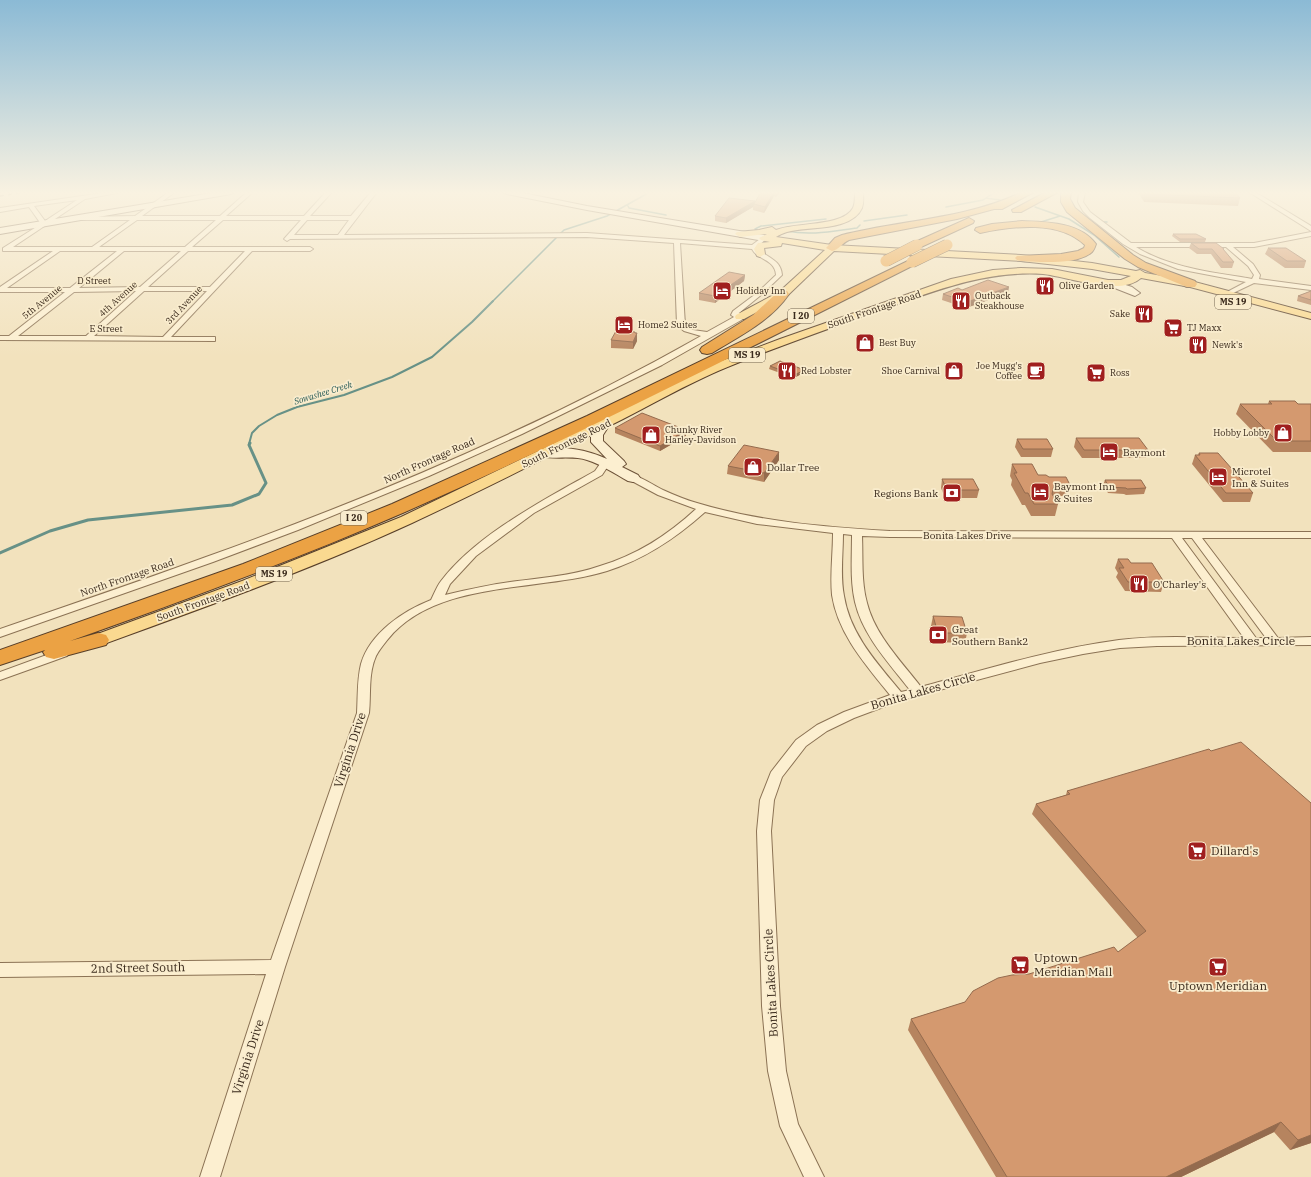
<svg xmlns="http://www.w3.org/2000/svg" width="1311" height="1177" viewBox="0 0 1311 1177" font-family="'IBM Plex Serif',serif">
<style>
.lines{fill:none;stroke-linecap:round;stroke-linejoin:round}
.stream-far2{stroke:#679187;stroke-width:1.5}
.stream-far1{stroke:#679187;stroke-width:2}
.stream{stroke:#679187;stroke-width:3}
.street-casing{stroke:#8b7254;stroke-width:2}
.secondary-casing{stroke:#6d5238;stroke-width:2}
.primary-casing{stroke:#583f29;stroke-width:2}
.highway-casing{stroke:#583f29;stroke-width:2}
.street{fill:#fcefd0;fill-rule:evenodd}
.secondary{fill:#fcefd0;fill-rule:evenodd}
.primary{fill:#fad990;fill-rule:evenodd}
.highway{fill:#eba244;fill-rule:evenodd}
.rail{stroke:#39291b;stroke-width:1.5;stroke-dasharray:4 4;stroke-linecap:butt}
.highway-bridge-casing{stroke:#583f29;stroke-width:12;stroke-linecap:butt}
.highway-bridge{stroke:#eba244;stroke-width:11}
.wall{fill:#b6845f}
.shaded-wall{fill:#946b4e}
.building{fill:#d4996f;stroke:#946b4e}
.labels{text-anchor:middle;stroke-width:3.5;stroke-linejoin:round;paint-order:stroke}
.far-street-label{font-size:9px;fill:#39291b;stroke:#f9eccd}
.far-poi-label{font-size:9px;fill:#39291b;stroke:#f9eccd;text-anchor:start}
.shield{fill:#f9eccd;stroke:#736450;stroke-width:1}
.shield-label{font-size:9px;font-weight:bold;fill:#39291b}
.far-water-label{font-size:9px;font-style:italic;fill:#285a57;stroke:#f9eccd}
.street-label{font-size:10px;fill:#39291b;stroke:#f9eccd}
.poi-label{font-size:10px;fill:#39291b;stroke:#f9eccd;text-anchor:start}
.near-street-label{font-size:12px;fill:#39291b;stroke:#f9eccd}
.near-poi-label{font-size:12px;fill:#39291b;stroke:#f9eccd;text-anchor:start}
</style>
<rect width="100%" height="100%" fill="#f2e2bd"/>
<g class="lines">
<path class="stream-far2" d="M986,198l14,2
M628,206l1,2 37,7
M946,207l37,-7 12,-8
M1035,207l34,12 25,16 25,22
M864,221l43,-6
M1041,222l19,-6
M1104,222h3
M759,231l-4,-2 6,-3 65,-7
M787,231c24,5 46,0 70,-3l3,-3
M492,302l72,-72 43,-14 43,-24"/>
<path class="stream-far1" d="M249,444l3,-11 7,-7 18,-11 20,-8 47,-12 48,-18 40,-20 40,-35 21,-21"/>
<path class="stream" d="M0,553l50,-22 38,-11 144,-15 27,-11 7,-11 -17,-38 1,-2"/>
<g class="street-casing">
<path id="street" d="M109,192h13l-37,7 -72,48h79l38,-27h-51l-3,-2 1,-1 58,-1 34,-24h6l-33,24h78l27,-24h6l-27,24h78l22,-24h6l-22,24h41l20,-24h6l-33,43 243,-2 165,12 12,-9 3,2 -9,8v3c10,9 23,11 24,26l-21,20 -22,18 5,4 -1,2 -81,46 -140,69 -93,42 -131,54 -85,32 -213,75v-8c69,-24 138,-47 206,-72 170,-61 338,-132 495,-221l-17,-5 -7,-6 -3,-82 -87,-6 -297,2 -3,2 -3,-2 17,-19h-78l-31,27h118l3,2 -3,2h-58l-81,86h44v4l-215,-1v-4h9l56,-44h-65v-5l53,-36h-50v-3l38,-24 -12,-17 -29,5v-4zM77,200l-32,21 -11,-15zM137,220h79l-31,27h-86zM307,220h42l-11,15h-44zM680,243l72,6c5,11 23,10 24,26l-19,18 -24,18 -2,4 3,2 -27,15 -14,-2 -8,-5zM60,251h57l-47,37h-63zM124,251h57l-41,36 -61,1zM188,251h57l-35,36h-62zM136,291l-50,45h-68l56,-44zM144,291h63l-44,46 -69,-1z
M1079,192h6l-2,10 7,10 41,31h123l57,-11v4l-57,11h-21l20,17 7,11 -1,4 52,7v4l-57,-7 -23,11h-4v-2l19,-10 -68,-13 -38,-15 -17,-10 -33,-26 -7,-7 -5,-9zM1136,247h90l22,19 6,9 -2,4 -5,-1c-37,-6 -79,-11 -111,-31z
M1249,192h6l56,34v5z
M605,460l5,3 -8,12 -68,38 -58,43 -26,28 -5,11c21,-5 43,-10 65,-13 30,-4 61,-6 90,-16 37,-11 68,-31 96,-57l-38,-14 -28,-15 -2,-2 5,-3c10,3 20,10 30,15 11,5 23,10 34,13 63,19 128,24 193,28l421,1v6h-109l76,100 33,-1v8l-154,1 -37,2 -37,6 -43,9 -138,37 -48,18 -27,13 -21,15 -24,31 -8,23 -3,31 9,175 6,65 12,53 26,53h-20l-24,-51 -12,-55 -6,-65 -5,-175 3,-31 11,-28 25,-32 21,-15 27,-13 46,-17c-24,-30 -52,-61 -58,-100 -2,-20 1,-41 1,-62l-76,-9 -52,-12c-29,26 -60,47 -98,59 -67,21 -170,8 -219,68 -4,5 -9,11 -12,17 -8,18 -5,38 -7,57l-84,254 -65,210h-20l66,-203 -266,3v-14l271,-3 86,-247c1,-16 0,-33 4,-49 9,-31 42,-53 70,-64 3,-6 6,-14 10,-19 36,-47 103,-81 154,-110l7,-10zM843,534l9,1c0,22 -2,45 3,67 8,34 34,61 55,88l-9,2c-24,-29 -51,-58 -57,-96 -4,-20 -1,-42 -1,-62zM862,536l28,1 282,1 72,100c-41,0 -84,-3 -125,2 -67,9 -133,29 -198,47 -20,-26 -46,-52 -54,-84 -6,-22 -4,-45 -5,-67zM1182,538h10l74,100h-10z
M63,649l4,1 2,3 -2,3 -67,24v-8z"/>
</g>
<g class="secondary-casing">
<path id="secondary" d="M218,192h17l-4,2 -231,40v-6z
M503,192h15l69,14 177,29 4,3 -4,3 -177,-31 -80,-16z
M1110,280l22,7 8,6 -5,3 -28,-11 -2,-2z
M604,420l4,1 2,3 -7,11v6l21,20 2,3 -4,3 16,8 2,3 -2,3 -5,1 -5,-1c-13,-7 -27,-17 -41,-21 -15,-5 -32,0 -47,-4l-2,-3 2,-3c22,-5 48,0 67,9l-16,-17v-7l9,-14z"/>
</g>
<g class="primary-casing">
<path id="primary" d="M855,192h8c0,5 1,11 -1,16 -11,24 -54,18 -75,24 -4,1 -8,3 -11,5l56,8 189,10 71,8 44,8 4,-1 5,3 46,8 120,32v6l-121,-32 -49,-9c-21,19 -71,-1 -98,-4 -61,-4 -116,20 -173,40 -51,18 -102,36 -152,57 -32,14 -64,32 -95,48 -70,35 -140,71 -211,104 -100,46 -204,83 -308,121l-6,2 -6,-2 -3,-4 3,-4 150,-55 159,-64 139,-67 168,-84 72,-27 171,-60 42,-9 28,-2 31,1 56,11h13l10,-4 -39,-7 -71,-8 -187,-10 -47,45 -43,23h-8l-1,-2 1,-2 43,-23 46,-42 -43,-7 -1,3 -17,2 1,6 -5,3 -3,-1 -3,-7 4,-6 12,-1 -9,-2 -2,-2 8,-4 -27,3 -5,-3 2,-2 22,-2 13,-3 4,3c19,-8 67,-3 77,-22 2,-4 2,-11 2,-16z"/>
</g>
<g class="highway-casing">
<path id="highway" d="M1022,192h12l-32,17h-8l-37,10 -108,21c-7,3 -10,10 -17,11l-6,-3 9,-10 7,-3c59,-15 124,-16 180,-43z
M1046,192h12l-37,20h-8l-1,-2z
M1061,192h10l-1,7 5,9 58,47 13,8 49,18 2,3 -2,3h-8l-49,-20 -13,-8 -58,-47 -6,-10z
M969,218l5,3 -1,2 -52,24 -4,1 -6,-3 2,-2z
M1022,221c25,1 58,1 74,23 -1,3 -2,6 -4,8 -14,13 -53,10 -71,9l-4,-1 -2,-2 2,-2 44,-2 17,-3 6,-3 1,-3c-26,-25 -72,-19 -105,-12l-5,-3 1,-2 16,-4z
M912,259l4,1 2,2 -2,2c-169,85 -338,172 -511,248 -110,48 -222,89 -335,129l28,-8 8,2 3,5 -3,5 -52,14 -8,-2 -3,-5 2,-2 -45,15v-15l243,-86 149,-60 195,-88z
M783,290l4,1 2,3c-18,27 -50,42 -77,59l-5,1 -5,-1 -2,-3 2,-3 51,-32 26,-24z"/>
</g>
<use href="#street" class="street"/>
<use href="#secondary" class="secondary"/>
<use href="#primary" class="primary"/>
<use href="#highway" class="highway"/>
<path class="rail" d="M0,196l25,-4"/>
<g class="highway-bridge-casing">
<path id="highway-bridge" d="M886,261l31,-16
M912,262l35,-17"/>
</g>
<use href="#highway-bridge" class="highway-bridge"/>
</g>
<path class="wall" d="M761,192h19l-4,5 -2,-1 -10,17 -11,-3v-3l-27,16 -11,-2v-5l40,-14z
M1138,192h97l5,6 -2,8 -94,-4z
M1173,234l33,5 -1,3h-25l-8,-6z
M1191,243l33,6v1l10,12 -2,6h-11l-10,-14h-14l-8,-6z
M1268,248l38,13 -2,7h-19l-20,-14z
M745,275l-1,6 -29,22 -16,-3v-7z
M962,290l46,3 -42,15 -24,-8 1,-6z
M1311,291v14l-14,-4 1,-5z
M637,333v8l-4,8 -22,-1v-8z
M770,366l35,6 -11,6 -25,-9z
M1269,401l29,3h13v48h-38l-37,-38 4,-10h28z
M615,428l71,2v6l-26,15 -45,-18z
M1076,438l72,12 -2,8h-64l-8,-11z
M1017,439l36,10 -2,8h-30l-6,-10z
M1199,453l54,40 -3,9h-27l-31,-38 3,-9h3z
M779,460l-15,22 -37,-8 1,-8z
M1012,464l26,11 11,2 21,8 -3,11h-13l4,8 -3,12h-24l-6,-11h-3l-11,-20 1,-5 -2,-4z
M942,479l37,11 -2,8h-32l-4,-10z
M1105,480l41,8 -2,6 -18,1 -2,-1 -16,-1 -5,-8z
M1118,559l13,4 33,19 -3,10 -36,-1 -9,-14 2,-4 -3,-5z
M933,616l34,17 -2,10 -29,-1 -5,-16z
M1211,751l100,52v340l-21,7 -16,-18 -93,45h-185l-88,-147 3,-11 54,-17 64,-28 89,-22 20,-14 -106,-124 4,-10 30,-9 1,-4z"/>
<path class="shaded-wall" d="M774,192v4l-10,17 1,-6z
M777,192h3l-4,5z
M755,201v4l-1,-1 -1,3 -27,16v-5z
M745,275l-1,6 -29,22v-7z
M1009,287l-1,6 -42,15 1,-6z
M635,332v5l2,-4v8l-4,8v-7z
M805,370v2l-11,6v-3z
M686,430v6l-26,15v-5z
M779,452v8l-15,22v-9z
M1281,1122l-7,10 -93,45h-15z
M1311,1135v8l-21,7 8,-10z"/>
<path class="building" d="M761,192h13l-9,15 -11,-3z
M1145,192h90l5,6 -94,-4z
M729,198l26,3 -29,17 -11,-2z
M1173,234h23l10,5h-26z
M1191,243h25l8,6h-1l11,13h-11l-11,-13h-13z
M1268,248h18l20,13h-19z
M729,272l16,3 -30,21 -16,-3z
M988,280l21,7 -42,15 -24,-8 15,-6 4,2z
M1311,291v9l-13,-4z
M616,331l19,1v1h2l-4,9 -22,-2z
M780,361l25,9 -11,5 -24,-9z
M1269,401h26l3,3h13v37h-34l-37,-37h32z
M642,413l44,17 -26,16 -45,-18z
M1076,438h63l9,12h-64z
M1017,439h30l6,10h-30z
M744,445l35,7 -15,21 -36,-7z
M1199,453h19l35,40h-27l-31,-38h5z
M1012,464h20l6,11h8l3,2h17l4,8h-16l-2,9 6,10h-24l-6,-11h-3l-11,-20h3z
M942,479h31l6,11h-32z
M1105,480h36l5,8 -19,1 -1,-1 -17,-1z
M1118,559h10l3,4h21l12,19h-36l-9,-14h5z
M933,616l29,1 5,16h-29z
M1241,742l70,61v332l-13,5 -17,-18 -115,55h-159l-96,-158 54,-17 8,-11 25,-13 14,-3 17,-1 85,-27 4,5 28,-21 -110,-127 34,-10 -3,-3 142,-42 2,2z"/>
<linearGradient id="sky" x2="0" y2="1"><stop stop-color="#8bbad5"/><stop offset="0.54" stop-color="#f9f2e1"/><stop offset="1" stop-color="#f9f2e1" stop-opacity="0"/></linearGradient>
<rect width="1311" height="357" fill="url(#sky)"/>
<defs>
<g id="restaurant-square" transform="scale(1)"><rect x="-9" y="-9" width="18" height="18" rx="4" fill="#a01f1f" stroke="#f9eccd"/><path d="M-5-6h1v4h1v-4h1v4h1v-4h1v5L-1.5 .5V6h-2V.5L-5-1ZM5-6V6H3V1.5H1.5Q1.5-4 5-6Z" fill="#fff"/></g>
<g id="hotel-square" transform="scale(1)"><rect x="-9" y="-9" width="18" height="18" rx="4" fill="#a01f1f" stroke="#f9eccd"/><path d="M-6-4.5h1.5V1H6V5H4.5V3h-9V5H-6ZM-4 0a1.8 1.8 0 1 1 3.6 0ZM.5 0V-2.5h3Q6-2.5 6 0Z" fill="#fff"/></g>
<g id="supermarket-square" transform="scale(1)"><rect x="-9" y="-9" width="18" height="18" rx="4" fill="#a01f1f" stroke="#f9eccd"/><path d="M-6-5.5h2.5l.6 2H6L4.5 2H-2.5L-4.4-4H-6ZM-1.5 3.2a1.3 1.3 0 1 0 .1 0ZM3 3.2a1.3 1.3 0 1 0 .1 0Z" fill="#fff"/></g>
<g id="shop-square" transform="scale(1)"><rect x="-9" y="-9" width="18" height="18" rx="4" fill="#a01f1f" stroke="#f9eccd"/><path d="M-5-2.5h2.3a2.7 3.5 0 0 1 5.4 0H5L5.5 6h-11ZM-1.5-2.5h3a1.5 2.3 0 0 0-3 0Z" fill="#fff"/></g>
<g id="cafe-square" transform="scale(1)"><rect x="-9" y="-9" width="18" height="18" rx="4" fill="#a01f1f" stroke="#f9eccd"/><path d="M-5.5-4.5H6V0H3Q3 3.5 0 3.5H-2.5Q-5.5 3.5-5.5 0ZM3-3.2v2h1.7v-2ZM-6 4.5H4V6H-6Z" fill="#fff"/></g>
<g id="bank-square" transform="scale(1)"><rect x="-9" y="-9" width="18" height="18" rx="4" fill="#a01f1f" stroke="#f9eccd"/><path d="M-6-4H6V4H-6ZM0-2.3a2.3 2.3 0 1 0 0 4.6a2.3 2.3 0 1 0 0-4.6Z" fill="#fff"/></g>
</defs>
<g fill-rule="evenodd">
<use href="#restaurant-square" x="1045" y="286"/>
<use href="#hotel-square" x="722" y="291"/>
<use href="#restaurant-square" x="961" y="301"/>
<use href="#restaurant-square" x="1144" y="314"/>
<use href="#hotel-square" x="624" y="325"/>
<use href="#supermarket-square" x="1173" y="328"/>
<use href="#shop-square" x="865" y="343"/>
<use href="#restaurant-square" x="1198" y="345"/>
<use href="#restaurant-square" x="787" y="371"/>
<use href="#shop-square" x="954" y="371"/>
<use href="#cafe-square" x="1036" y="371"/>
<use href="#supermarket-square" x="1096" y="373"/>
<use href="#shop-square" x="1283" y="433"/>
<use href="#shop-square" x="651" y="435"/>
<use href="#hotel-square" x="1109" y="452"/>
<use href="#shop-square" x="753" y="467"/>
<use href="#hotel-square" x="1218" y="477"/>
<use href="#hotel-square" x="1040" y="492"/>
<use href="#bank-square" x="952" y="493"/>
<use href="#restaurant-square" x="1139" y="584"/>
<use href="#bank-square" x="938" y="635"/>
<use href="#supermarket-square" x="1197" y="851"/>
<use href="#supermarket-square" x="1020" y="965"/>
<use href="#supermarket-square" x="1218" y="967"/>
</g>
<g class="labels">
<g class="far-street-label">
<text x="94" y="284">D Street</text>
<text transform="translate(118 299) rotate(-42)" y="3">4th Avenue</text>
<text transform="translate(42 302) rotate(-39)" y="3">5th Avenue</text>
<text transform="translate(184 305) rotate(-47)" y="3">3rd Avenue</text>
<text x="106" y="332">E Street</text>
</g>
<g class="far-poi-label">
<text x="1059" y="289">Olive Garden</text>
<text x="736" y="294">Holiday Inn</text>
<text x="975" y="299">Outback<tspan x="975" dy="10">Steakhouse</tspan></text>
<text x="1130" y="317" text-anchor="end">Sake</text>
<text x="638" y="328">Home2 Suites</text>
<text x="1187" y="331">TJ Maxx</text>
<text x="879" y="346">Best Buy</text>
<text x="1212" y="348">Newk's</text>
<text x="1022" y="369" text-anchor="end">Joe Mugg's<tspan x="1022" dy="10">Coffee</tspan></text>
<text x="801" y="374">Red Lobster</text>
<text x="940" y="374" text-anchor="end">Shoe Carnival</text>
<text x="1110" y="376">Ross</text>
<text x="665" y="433">Chunky River<tspan x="665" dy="10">Harley-Davidson</tspan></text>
<text x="1269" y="436" text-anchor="end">Hobby Lobby</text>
</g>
<g class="shield">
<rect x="1215" y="295" width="36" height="14" rx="3"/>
<rect x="788" y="309" width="26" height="14" rx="3"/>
<rect x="729" y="348" width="36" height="14" rx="3"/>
<rect x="341" y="511" width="26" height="14" rx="3"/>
<rect x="256" y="567" width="36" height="14" rx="3"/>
</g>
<g class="shield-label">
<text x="1233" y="305">MS 19</text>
<text x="801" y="319">I 20</text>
<text x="747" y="358">MS 19</text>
<text x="354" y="521">I 20</text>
<text x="274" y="577">MS 19</text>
</g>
<g class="far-water-label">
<text transform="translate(323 393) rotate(-17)" y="3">Sowashee Creek</text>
</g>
<g class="street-label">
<text transform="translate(874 309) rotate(-19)" y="4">South Frontage Road</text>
<text transform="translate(566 443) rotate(-26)" y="4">South Frontage Road</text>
<text transform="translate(429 460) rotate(-24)" y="4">North Frontage Road</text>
<text x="967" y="539">Bonita Lakes Drive</text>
<text transform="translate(127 577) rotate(-19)" y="4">North Frontage Road</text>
<text transform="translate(203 601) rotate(-20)" y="4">South Frontage Road</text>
</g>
<g class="poi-label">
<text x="1123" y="456">Baymont</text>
<text x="767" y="471">Dollar Tree</text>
<text x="1232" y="475">Microtel<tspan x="1232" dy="12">Inn &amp; Suites</tspan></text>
<text x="1054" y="490">Baymont Inn<tspan x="1054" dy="12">&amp; Suites</tspan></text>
<text x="938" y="497" text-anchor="end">Regions Bank</text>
<text x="1153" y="588">O'Charley's</text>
<text x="952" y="633">Great<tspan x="952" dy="12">Southern Bank2</tspan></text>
</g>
<g class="near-street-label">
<text x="1241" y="645">Bonita Lakes Circle</text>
<text transform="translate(923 691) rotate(-16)" y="4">Bonita Lakes Circle</text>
<text transform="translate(350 750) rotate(-72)" y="4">Virginia Drive</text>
<text transform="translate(138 968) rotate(-1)" y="4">2nd Street South</text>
<text transform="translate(771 983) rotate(-93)" y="4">Bonita Lakes Circle</text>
<text transform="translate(248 1057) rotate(-72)" y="4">Virginia Drive</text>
</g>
<g class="near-poi-label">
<text x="1211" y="855">Dillard's</text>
<text x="1034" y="962">Uptown<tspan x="1034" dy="14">Meridian Mall</tspan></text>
<text x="1218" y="990" text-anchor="middle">Uptown Meridian</text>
</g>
</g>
</svg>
